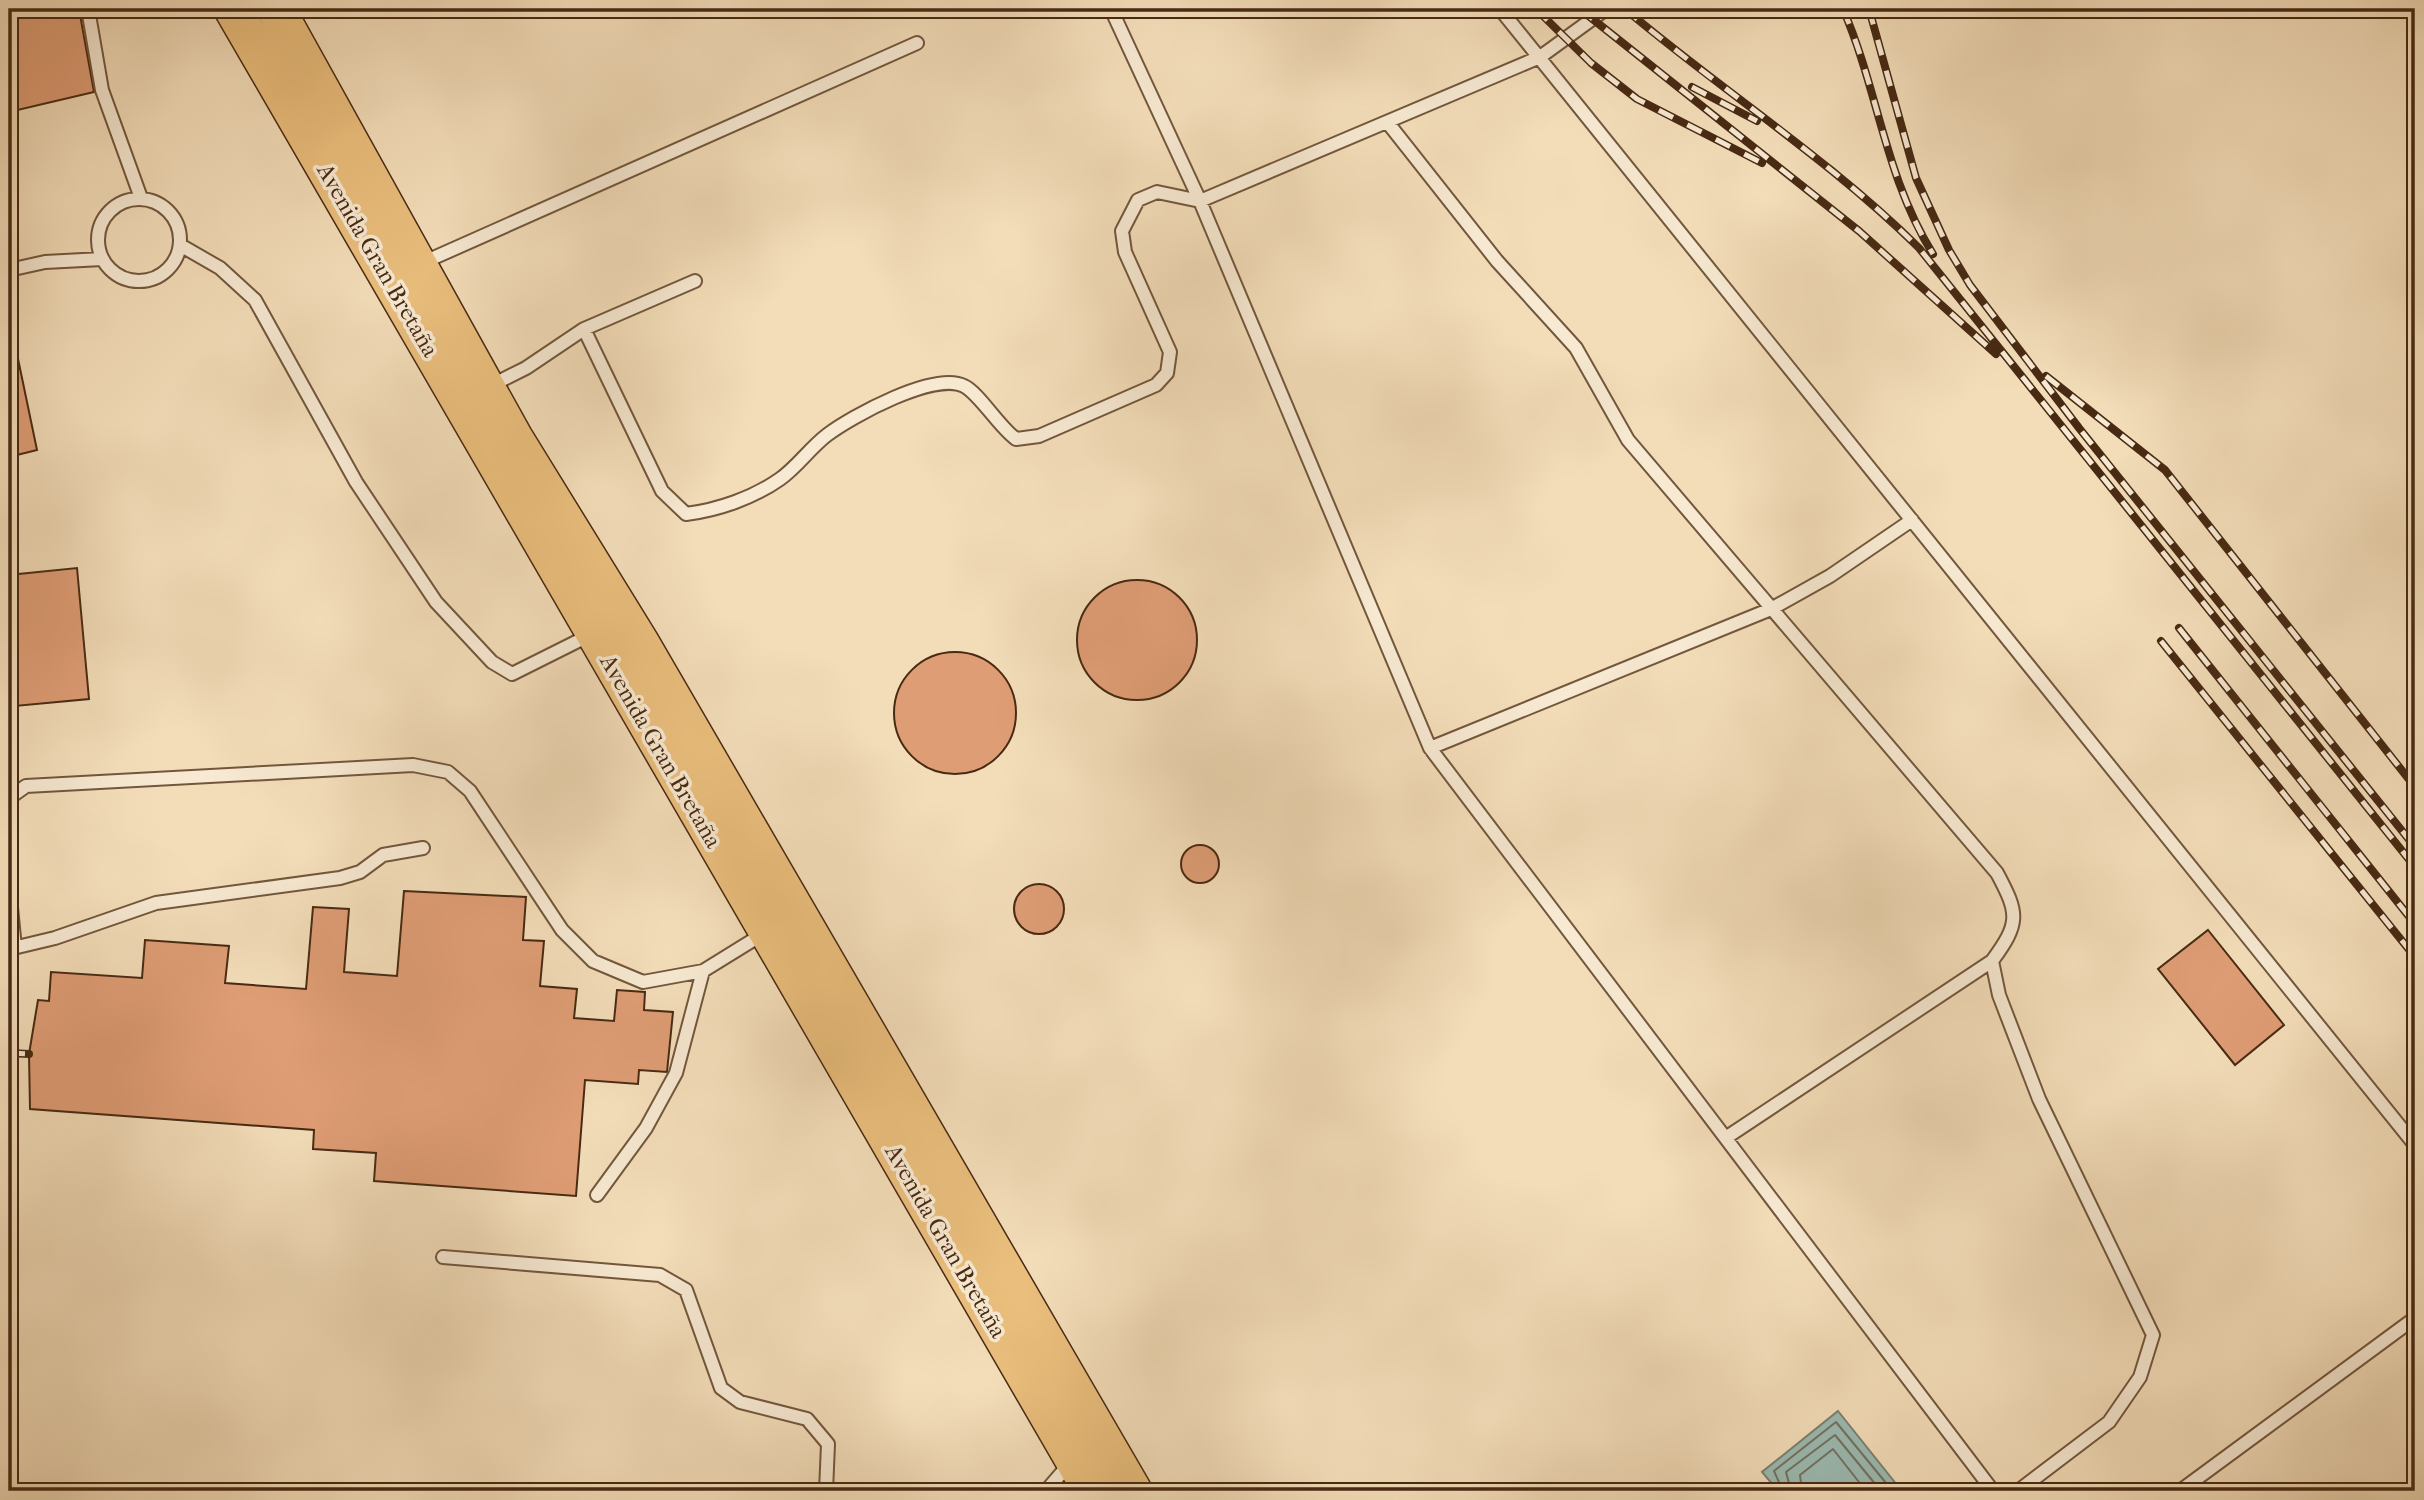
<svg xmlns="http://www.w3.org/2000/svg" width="2424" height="1500" viewBox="0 0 2424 1500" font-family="'IM FELL French Canon',serif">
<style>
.water{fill:#9bbbb2;stroke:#7a8172;stroke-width:2}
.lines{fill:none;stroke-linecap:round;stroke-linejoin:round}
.shore{stroke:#727262;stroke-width:2}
.building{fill:#df9d75;stroke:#482a13;stroke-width:2}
.lane-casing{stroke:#73573c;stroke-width:16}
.primary-casing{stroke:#482a13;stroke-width:40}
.lane{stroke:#f7e9d2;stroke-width:12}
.primary{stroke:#eabe7c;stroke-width:37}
.rail-casing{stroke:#482a13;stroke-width:8}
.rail{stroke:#f7e9d2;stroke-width:5;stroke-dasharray:16;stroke-linecap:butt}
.labels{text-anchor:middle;stroke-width:7;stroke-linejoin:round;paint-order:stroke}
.street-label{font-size:23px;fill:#482a13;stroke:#f7e9d2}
</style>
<rect width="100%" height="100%" fill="#f3ddb9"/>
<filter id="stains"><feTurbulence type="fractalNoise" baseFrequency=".00286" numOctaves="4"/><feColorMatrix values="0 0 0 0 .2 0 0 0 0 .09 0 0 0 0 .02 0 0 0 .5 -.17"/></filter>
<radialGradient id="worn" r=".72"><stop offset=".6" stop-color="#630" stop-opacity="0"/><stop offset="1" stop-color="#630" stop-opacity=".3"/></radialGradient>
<path class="water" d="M1838,1411l59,74 -8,6h-111l-16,-19z"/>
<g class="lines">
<path class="shore" d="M1783,1491l-9,-20 62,-49 50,61v8
M1791,1491l-5,-19 49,-37 41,50 1,6
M1802,1491l-2,-16 33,-26 33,42"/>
</g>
<path class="building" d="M9,9h70l15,83 -85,20z
M17,354l20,96 -28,7v-102z
M77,568l12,131 -74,7 -6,-74v-57z
M1077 640a60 60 0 1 1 120 0a60 60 0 1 1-120 0Z
M894 713a61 61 0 1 1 122 0a61 61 0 1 1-122 0Z
M1181 864a19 19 0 1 1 38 0a19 19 0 1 1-38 0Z
M1014 909a25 25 0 1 1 50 0a25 25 0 1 1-50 0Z
M404,891l122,6 -3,43 21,1 -4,45 37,3 -3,29 40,3 3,-31 28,2 -1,18 29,2 -6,60 -28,-2 -1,14 -53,-4 -9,116 -202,-15 2,-28 -63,-4 1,-19 -284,-21 -1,-55 9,-54 11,1 2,-29 91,6 3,-38 84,6 -4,37 81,6 7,-82 36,2 -5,63 53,4z
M2208,930l76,95 -49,40 -77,-96z"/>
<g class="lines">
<g class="lane-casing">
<path id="lane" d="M88,9l14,81 39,108
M1111,9l89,192 230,547 563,743
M1500,9l915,1136
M1388,123l109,138 79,87 52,92 369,433c22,41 23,50 -5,88l-265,176
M98 240a41 41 0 1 1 82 0a41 41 0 1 1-82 0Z
M180,245l40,23 35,32 101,182 80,120 56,60 20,12 80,-40
M422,263l495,-220
M9,270l36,-8 57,-3
M584,329l78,162 24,23c32,-4 67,-16 94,-35 17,-12 30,-31 47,-44 25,-19 108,-64 137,-49 15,7 35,41 52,53l23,-3 117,-51 11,-12 3,-21 -45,-100 -3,-21 16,-31 19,-8 43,9 340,-144 66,-48
M490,386l36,-18 58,-39 111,-48
M1430,748l341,-139 59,-33 82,-56
M9,805l3,-9 14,-10 387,-21 35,7 22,19 92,139 31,31 50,21 60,-11 63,-39
M9,887l6,61
M9,949l46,-11 101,-35 184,-25 20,-6 23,-17 40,-7
M1992,961l7,34 40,104 114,236 -13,42 -31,45 -91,69
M597,1195l49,-67 30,-55 27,-102
M443,1257l217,18 26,15 35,98 19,14 67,17 21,25 -2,47
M1046,1491l25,-29
M2180,1491l235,-173"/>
</g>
<g class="primary-casing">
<path id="primary" d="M233,9l859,1482
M276,9l238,429 127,206 492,847"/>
</g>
<use href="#lane" class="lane"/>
<use href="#primary" class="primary"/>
<g class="rail-casing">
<path id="rail" d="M1536,9l55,54 46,36 125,64
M1580,9l279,222 137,123
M1625,9c96,81 204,150 294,239l496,619
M1843,9c36,83 41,166 90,245
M1869,9l47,169 33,72 21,35 109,143 336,419
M1692,87l65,34
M2046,376l119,94 250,317
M2179,628l236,296
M2161,641l254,316
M9,1053l20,1"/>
</g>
<use href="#rail" class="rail"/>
</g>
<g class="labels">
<g class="street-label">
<text transform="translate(378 260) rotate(60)" y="8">Avenida Gran Bretaña</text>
<text transform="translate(661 751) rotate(60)" y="8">Avenida Gran Bretaña</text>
<text transform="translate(946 1241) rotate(60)" y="8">Avenida Gran Bretaña</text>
</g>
</g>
<rect width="2424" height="1500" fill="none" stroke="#f3ddb9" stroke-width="35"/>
<rect x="10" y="10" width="2403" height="1479" fill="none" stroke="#482a13" stroke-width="3.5"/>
<rect x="18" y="18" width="2389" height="1465" fill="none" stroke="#482a13" stroke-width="2"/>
<rect width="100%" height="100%" filter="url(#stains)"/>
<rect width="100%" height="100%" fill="url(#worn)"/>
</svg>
